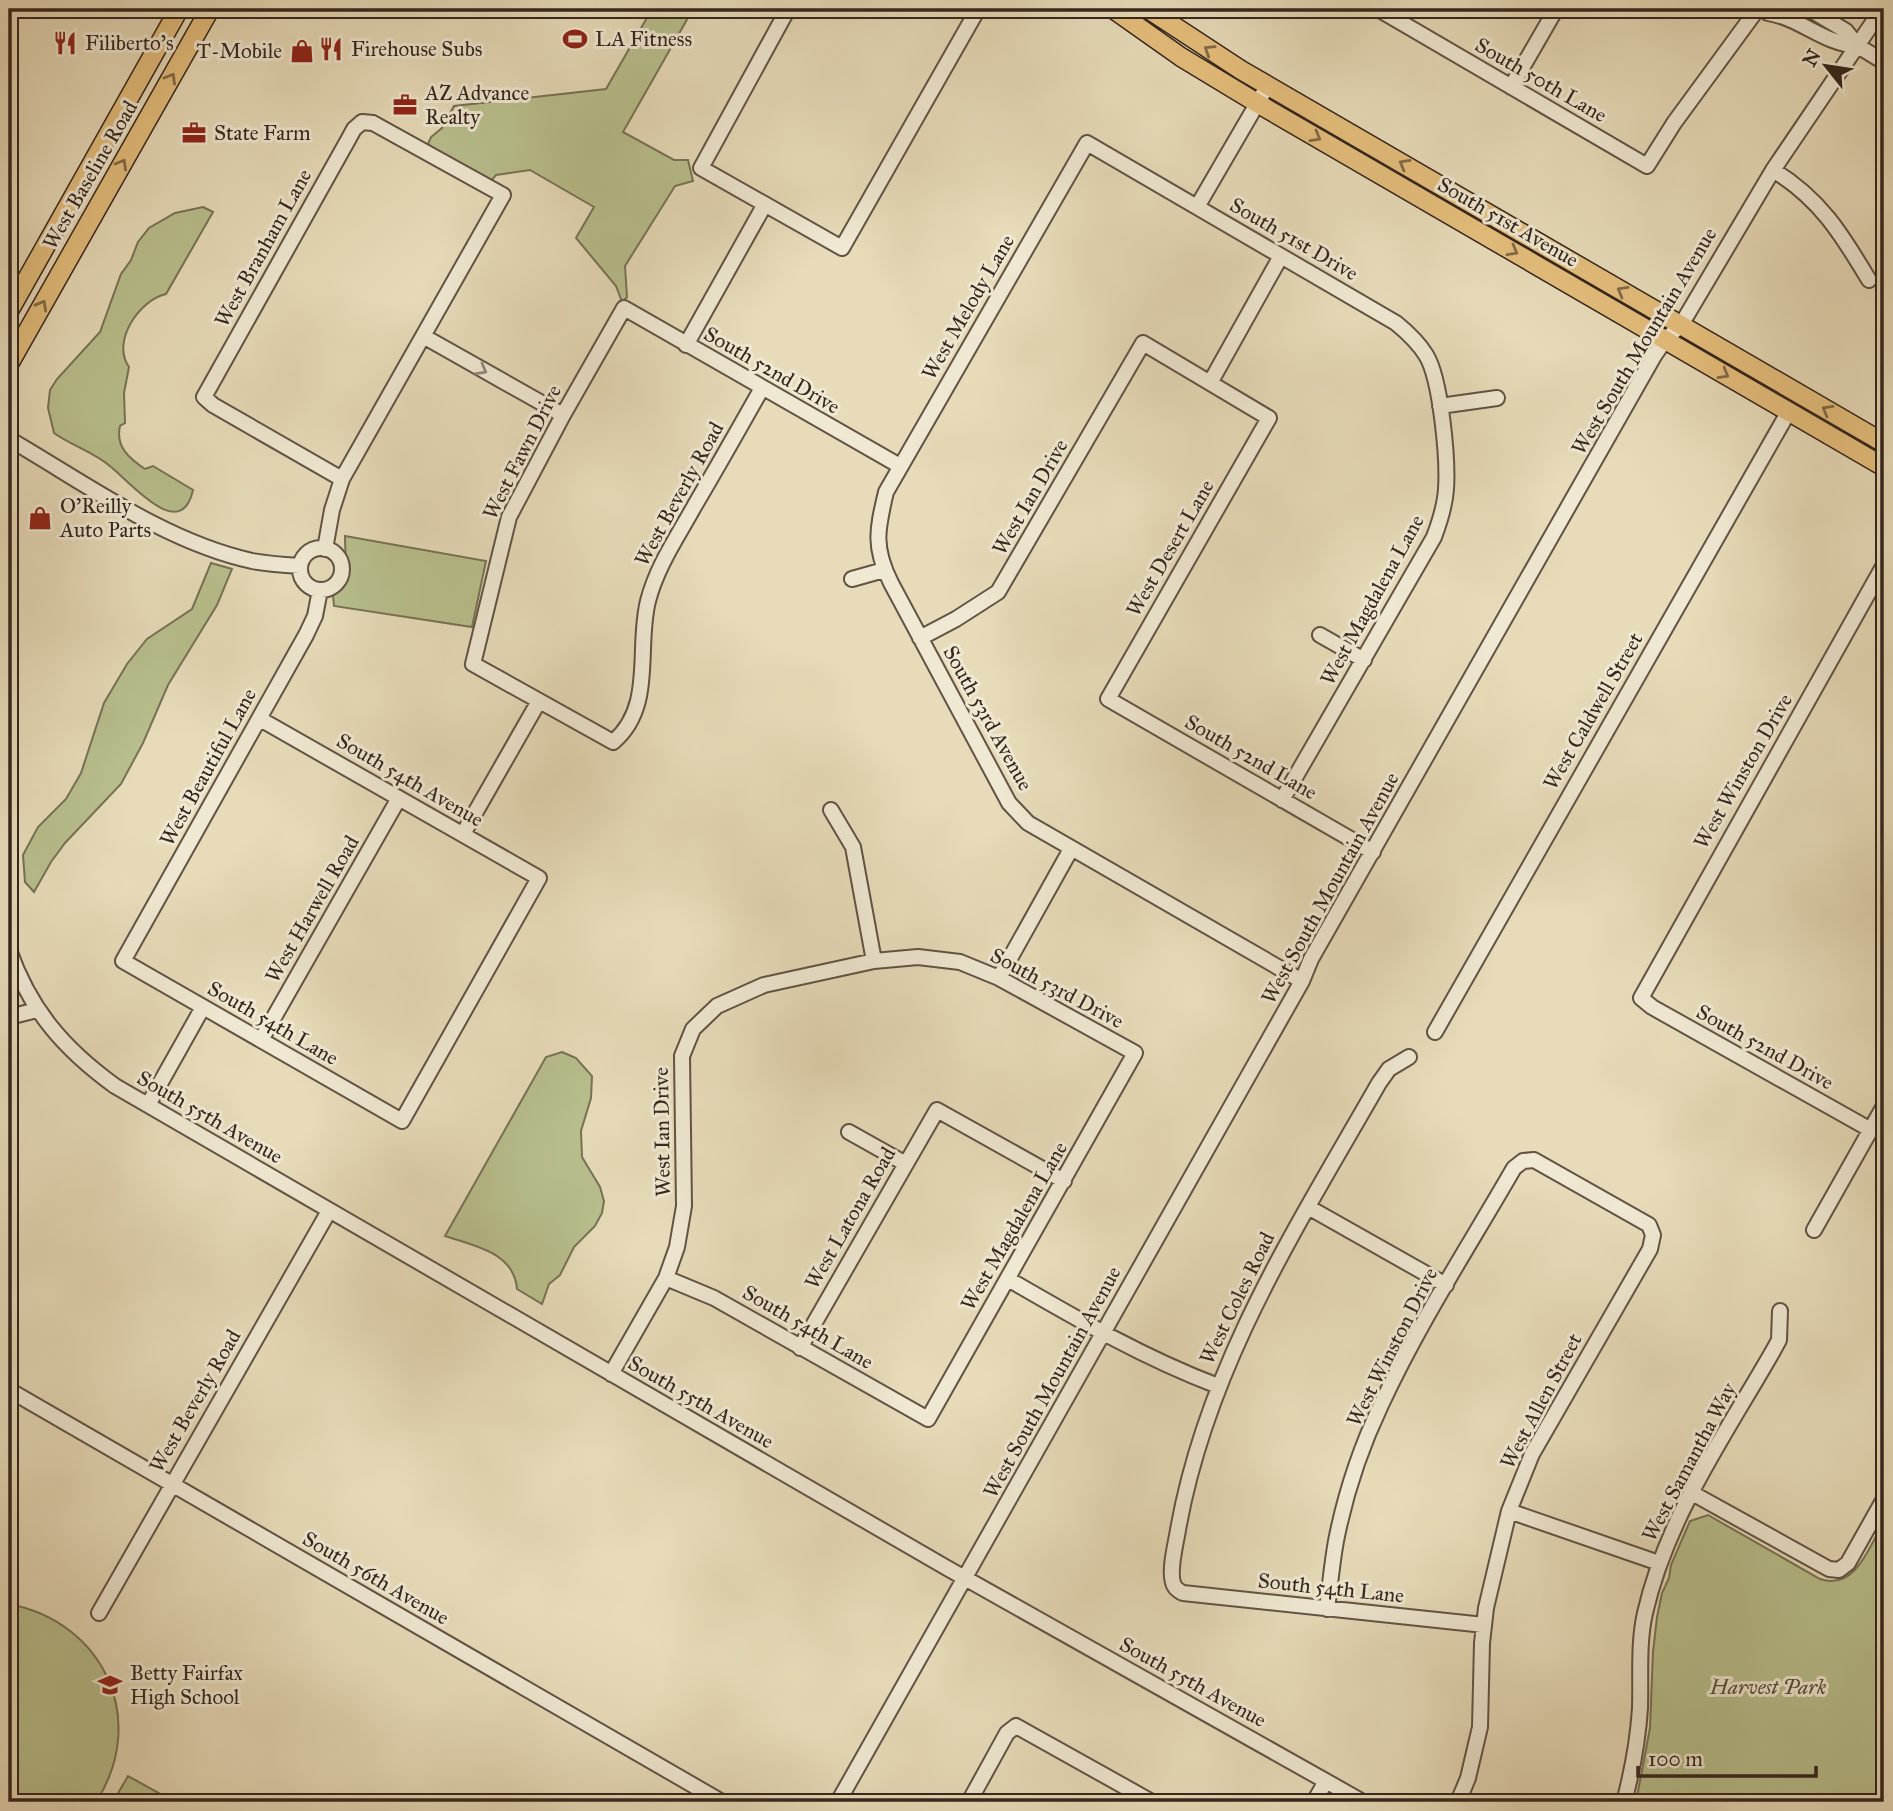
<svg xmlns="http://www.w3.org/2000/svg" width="1893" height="1811" viewBox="0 0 1893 1811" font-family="'IM FELL Great Primer',serif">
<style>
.green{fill:#b8bf8d;stroke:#767256;stroke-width:2}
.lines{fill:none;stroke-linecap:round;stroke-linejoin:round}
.minor-casing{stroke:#625345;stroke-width:18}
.major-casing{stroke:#35261e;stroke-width:21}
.minor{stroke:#efe8d2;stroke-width:14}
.major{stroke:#e4be7c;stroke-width:18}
.oneway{stroke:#846a48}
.oneway2{stroke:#928778}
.labels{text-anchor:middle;stroke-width:6;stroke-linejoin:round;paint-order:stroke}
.poi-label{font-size:21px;fill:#35261e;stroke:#efe8d2;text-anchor:start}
.street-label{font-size:21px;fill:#35261e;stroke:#efe8d2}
.park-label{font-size:21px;font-style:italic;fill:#564c3a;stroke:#efe8d2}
</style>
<rect width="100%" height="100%" fill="#e7dbb9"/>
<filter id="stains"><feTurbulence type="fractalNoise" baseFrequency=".00286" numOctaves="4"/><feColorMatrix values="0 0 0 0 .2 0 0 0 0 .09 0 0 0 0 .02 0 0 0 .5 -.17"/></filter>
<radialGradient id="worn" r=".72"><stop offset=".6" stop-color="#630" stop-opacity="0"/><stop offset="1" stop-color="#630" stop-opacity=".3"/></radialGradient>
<path class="green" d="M652,9h41l-70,123 51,28h14l5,21 -18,5 -50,80 2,31 -5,5 -6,-16 -40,-48 18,-31 -64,-37 -34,5 -5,6 -64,-35 4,-9 11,-9 12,-22 152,-17z
M203,207l10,5 -47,82c-27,6 -55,48 -37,73l-5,26 1,30 -5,3c-5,21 10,33 25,43l8,-3 40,24c-12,54 -63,-8 -82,-23 -17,-15 -39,-21 -57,-34l-6,-25 2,-18 7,-11 43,-47 21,-58 10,-14 7,-18 11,-14 26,-15z
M345,536l141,25 -14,66 -138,-21 -1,-11c17,-19 12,-35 12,-59z
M211,563l21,6 -15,36 -49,80 -25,58 -22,41 -56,59 -14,19 -17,30 -9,-10 -2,-27 15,-28 28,-28 15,-26 23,-70 23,-39 20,-25 45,-30z
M562,1052l14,6 16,18 -1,22 -10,33 1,26 18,30 4,14 -2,12 -7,13 -21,21 -14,28 -11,9 -7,20 -25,-15c-3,-37 -43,-43 -72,-53l101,-179z
M1708,1515l112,64c36,12 50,-34 64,-58v281h-248l14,-74 3,-76 4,-35 5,-24 7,-15 2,-13 19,-44z
M9,1604c95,18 140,116 87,198h-87z
M128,1776l47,26h-62z"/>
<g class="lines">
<g class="minor-casing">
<path id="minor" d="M788,9l-87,159 141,80 136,-239
M1378,9l269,157 27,-43 82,-112
M1809,9l37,22 12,15 26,16
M1768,13c35,6 53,30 90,33
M1511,87l45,-78
M1773,170c47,29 68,63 96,110
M1197,207l71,-122
M423,336l140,79
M686,345l79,-141
M1210,383l71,-127
M762,388c-22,39 -44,78 -67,117 -17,31 -38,61 -47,96 -12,47 7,106 -35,141l-140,-78 36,-147 54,-102 61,-107 276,158
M1440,406l57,-8
M9,439c76,44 156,103 243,122 16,3 32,4 48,5
M300 569a21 21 0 1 1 42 0a21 21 0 1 1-42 0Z
M325,549l7,-39 10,-31 161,-284 -130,-72 -11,-1 -8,7 -6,11 -144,257 9,8 129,74
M852,579l32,-9
M1320,635l44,25
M920,638l36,-19 42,-27 145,-249 126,75 -161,281 265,153
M260,719l279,159 -137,243 -279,-160 183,-326 9,-19 5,-26
M1282,800l152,-263c6,-16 11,-31 12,-48 2,-29 -5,-110 -20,-134 -8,-13 -19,-23 -30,-32l-309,-180 -201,349c-9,38 -13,55 5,91l118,220 19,20 274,158
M831,810l22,37 21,114
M463,834l76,-133
M9,950c21,60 55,99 106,136l832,482 416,234
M999,978l72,-129
M9,1017l28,-7
M1435,1032l354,-621
M261,1040l138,-242
M1409,1057l-20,12 -10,14c-81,142 -172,282 -201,447 -2,13 -11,46 -3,57 1,2 7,6 8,6l301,32
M148,1105l55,-98
M1871,1130l-219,-123 -11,-9 243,-433
M849,1132l57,32
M1308,1207l138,78
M1814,1230l70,-124
M1008,1279c69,40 136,79 210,107
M800,1348l137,-238 127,71
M611,1374l55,-96 11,-31 7,-41 -2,-150 11,-27 24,-23 47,-21 110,-24 44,-4 42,5 39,16 136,75 -207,366 -214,-121 -48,-20
M9,1390l713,412
M1692,1493l137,76 10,1 9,-7 36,-64
M1509,1511l150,52
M1327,1609c3,-23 5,-46 9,-68 9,-46 25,-94 45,-136 38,-82 88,-159 133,-237l9,-7 11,-1 115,65 4,10 -3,14 -118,205 -23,57 -23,97 -4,35 -2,84 -12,51 -10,24
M99,1613l230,-402
M838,1802l464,-821 9,-22 343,-603 11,-16 16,-15 92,-155 109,-161
M969,1802l38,-69 9,-7 136,76
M1314,1802l12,-21
M1624,1802c8,-30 14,-62 16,-94 1,-32 -2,-64 5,-95 22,-96 80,-178 128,-262l6,-11 1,-29"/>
</g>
<g class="major-casing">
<path id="major" d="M1113,9l68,48 76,46 627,364
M1148,9l93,61 643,373
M9,311l170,-302
M9,364l201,-355"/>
</g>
<use href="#minor" class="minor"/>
<use href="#major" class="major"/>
</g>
<defs><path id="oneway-chevron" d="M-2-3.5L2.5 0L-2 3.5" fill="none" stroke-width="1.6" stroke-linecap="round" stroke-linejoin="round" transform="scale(1.75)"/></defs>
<g class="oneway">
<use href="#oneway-chevron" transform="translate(1209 50) rotate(-148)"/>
<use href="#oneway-chevron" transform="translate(171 78) rotate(-60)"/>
<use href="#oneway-chevron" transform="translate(1316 137) rotate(30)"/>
<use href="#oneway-chevron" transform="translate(122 164) rotate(-60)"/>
<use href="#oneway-chevron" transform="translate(1404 164) rotate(-150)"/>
<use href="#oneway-chevron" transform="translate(1513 251) rotate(30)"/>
<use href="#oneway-chevron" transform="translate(1622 291) rotate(-150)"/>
<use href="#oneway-chevron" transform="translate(42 305) rotate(-61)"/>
<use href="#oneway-chevron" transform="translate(1724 374) rotate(30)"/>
<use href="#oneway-chevron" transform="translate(1827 410) rotate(-150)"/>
</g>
<use class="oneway2" href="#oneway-chevron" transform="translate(482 370) rotate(29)"/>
<defs>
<g id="stadium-bare" transform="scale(1.89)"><path d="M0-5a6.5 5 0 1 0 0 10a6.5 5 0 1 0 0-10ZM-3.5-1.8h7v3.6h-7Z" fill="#8f2418" stroke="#efe8d2" stroke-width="2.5" paint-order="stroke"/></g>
<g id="restaurant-bare" transform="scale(1.89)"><path d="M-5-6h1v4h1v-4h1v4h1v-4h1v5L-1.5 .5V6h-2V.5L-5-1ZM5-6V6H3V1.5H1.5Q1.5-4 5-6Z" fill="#8f2418" stroke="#efe8d2" stroke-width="2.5" paint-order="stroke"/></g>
<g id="shop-bare" transform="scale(1.89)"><path d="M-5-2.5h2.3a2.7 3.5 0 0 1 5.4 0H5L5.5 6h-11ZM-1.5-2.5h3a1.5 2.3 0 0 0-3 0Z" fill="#8f2418" stroke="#efe8d2" stroke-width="2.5" paint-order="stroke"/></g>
<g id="office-bare" transform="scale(1.89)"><path d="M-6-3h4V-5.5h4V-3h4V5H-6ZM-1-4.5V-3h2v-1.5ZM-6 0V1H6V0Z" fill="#8f2418" stroke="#efe8d2" stroke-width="2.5" paint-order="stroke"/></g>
<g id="school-bare" transform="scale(1.89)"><path d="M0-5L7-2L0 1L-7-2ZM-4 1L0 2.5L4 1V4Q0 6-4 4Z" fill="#8f2418" stroke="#efe8d2" stroke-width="2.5" paint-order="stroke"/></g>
</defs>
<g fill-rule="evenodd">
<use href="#stadium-bare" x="575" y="39"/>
<use href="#restaurant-bare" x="65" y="43"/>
<use href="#restaurant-bare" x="331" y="49"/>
<use href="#shop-bare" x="302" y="51"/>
<use href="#office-bare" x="405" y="105"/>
<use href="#office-bare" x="194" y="133"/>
<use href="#shop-bare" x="40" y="518"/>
<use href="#school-bare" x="110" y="1685"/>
</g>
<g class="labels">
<g class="poi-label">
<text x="595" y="46">LA Fitness</text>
<text x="85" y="50">Filiberto's</text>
<text x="351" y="56">Firehouse Subs</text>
<text x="282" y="58" text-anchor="end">T-Mobile</text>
<text x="425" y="100">AZ Advance<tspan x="425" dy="24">Realty</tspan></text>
<text x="214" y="140">State Farm</text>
<text x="60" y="513">O'Reilly<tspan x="60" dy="24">Auto Parts</tspan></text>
<text x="130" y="1680">Betty Fairfax<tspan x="130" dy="24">High School</tspan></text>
</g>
<g class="street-label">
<text transform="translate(1541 80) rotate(30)" y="7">South 50th Lane</text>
<text transform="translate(90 175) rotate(-60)" y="7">West Baseline Road</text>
<text transform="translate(1508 222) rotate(30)" y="7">South 51st Avenue</text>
<text transform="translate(1294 239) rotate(30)" y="7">South 51st Drive</text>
<text transform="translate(263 248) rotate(-61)" y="7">West Branham Lane</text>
<text transform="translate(968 307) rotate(-60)" y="7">West Melody Lane</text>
<text transform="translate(1644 341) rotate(-59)" y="7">West South Mountain Avenue</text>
<text transform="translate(772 370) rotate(30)" y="7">South 52nd Drive</text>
<text transform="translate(522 452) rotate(-63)" y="7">West Fawn Drive</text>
<text transform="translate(679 494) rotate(-61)" y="7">West Beverly Road</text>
<text transform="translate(1030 497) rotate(-60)" y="7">West Ian Drive</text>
<text transform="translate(1170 548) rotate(-60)" y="7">West Desert Lane</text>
<text transform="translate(1372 600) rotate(-61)" y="7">West Magdalena Lane</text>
<text transform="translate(1593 711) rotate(-60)" y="7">West Caldwell Street</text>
<text transform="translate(988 718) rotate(61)" y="7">South 53rd Avenue</text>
<text transform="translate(1251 757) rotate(30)" y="7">South 52nd Lane</text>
<text transform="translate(208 767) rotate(-61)" y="7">West Beautiful Lane</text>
<text transform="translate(1743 771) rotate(-60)" y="7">West Winston Drive</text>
<text transform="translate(410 780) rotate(30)" y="7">South 54th Avenue</text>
<text transform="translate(1330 888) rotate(-61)" y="7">West South Mountain Avenue</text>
<text transform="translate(312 909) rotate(-60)" y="7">West Harwell Road</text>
<text transform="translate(1057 988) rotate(28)" y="7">South 53rd Drive</text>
<text transform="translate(273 1023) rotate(30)" y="7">South 54th Lane</text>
<text transform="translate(1765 1047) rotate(29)" y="7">South 52nd Drive</text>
<text transform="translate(210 1117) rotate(30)" y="7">South 55th Avenue</text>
<text transform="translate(662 1132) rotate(-91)" y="7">West Ian Drive</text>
<text transform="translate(850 1218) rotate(-60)" y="7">West Latona Road</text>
<text transform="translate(1014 1226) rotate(-60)" y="7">West Magdalena Lane</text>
<text transform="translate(1237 1298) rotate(-64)" y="7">West Coles Road</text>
<text transform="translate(808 1327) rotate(30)" y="7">South 54th Lane</text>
<text transform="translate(1392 1347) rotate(-63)" y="7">West Winston Drive</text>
<text transform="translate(1052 1382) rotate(-61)" y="7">West South Mountain Avenue</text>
<text transform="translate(195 1401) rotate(-60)" y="7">West Beverly Road</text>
<text transform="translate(1541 1401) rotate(-62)" y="7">West Allen Street</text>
<text transform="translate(701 1402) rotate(30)" y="7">South 55th Avenue</text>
<text transform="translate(1689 1462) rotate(-62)" y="7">West Samantha Way</text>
<text transform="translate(376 1578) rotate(30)" y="7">South 56th Avenue</text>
<text transform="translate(1331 1588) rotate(6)" y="7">South 54th Lane</text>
<text transform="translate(1193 1682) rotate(29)" y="7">South 55th Avenue</text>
</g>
<g class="park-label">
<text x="1768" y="1694">Harvest Park</text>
</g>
</g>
<rect width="1893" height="1811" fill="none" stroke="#e7dbb9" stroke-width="35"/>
<rect x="10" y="10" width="1872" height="1790" fill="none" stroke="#35261e" stroke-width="3.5"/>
<rect x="18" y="18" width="1858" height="1776" fill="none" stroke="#35261e" stroke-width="2"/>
<g transform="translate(1826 66) rotate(300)" stroke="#efe8d2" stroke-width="5" paint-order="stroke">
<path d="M0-5L12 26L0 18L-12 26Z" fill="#35261e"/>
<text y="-10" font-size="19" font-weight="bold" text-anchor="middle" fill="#35261e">N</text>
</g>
<path d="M1638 1766v10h178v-10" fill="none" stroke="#35261e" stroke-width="3.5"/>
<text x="1648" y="1766" font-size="21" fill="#35261e" stroke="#efe8d2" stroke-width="5" paint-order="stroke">100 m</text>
<rect width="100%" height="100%" filter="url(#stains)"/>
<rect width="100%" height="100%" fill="url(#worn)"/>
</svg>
